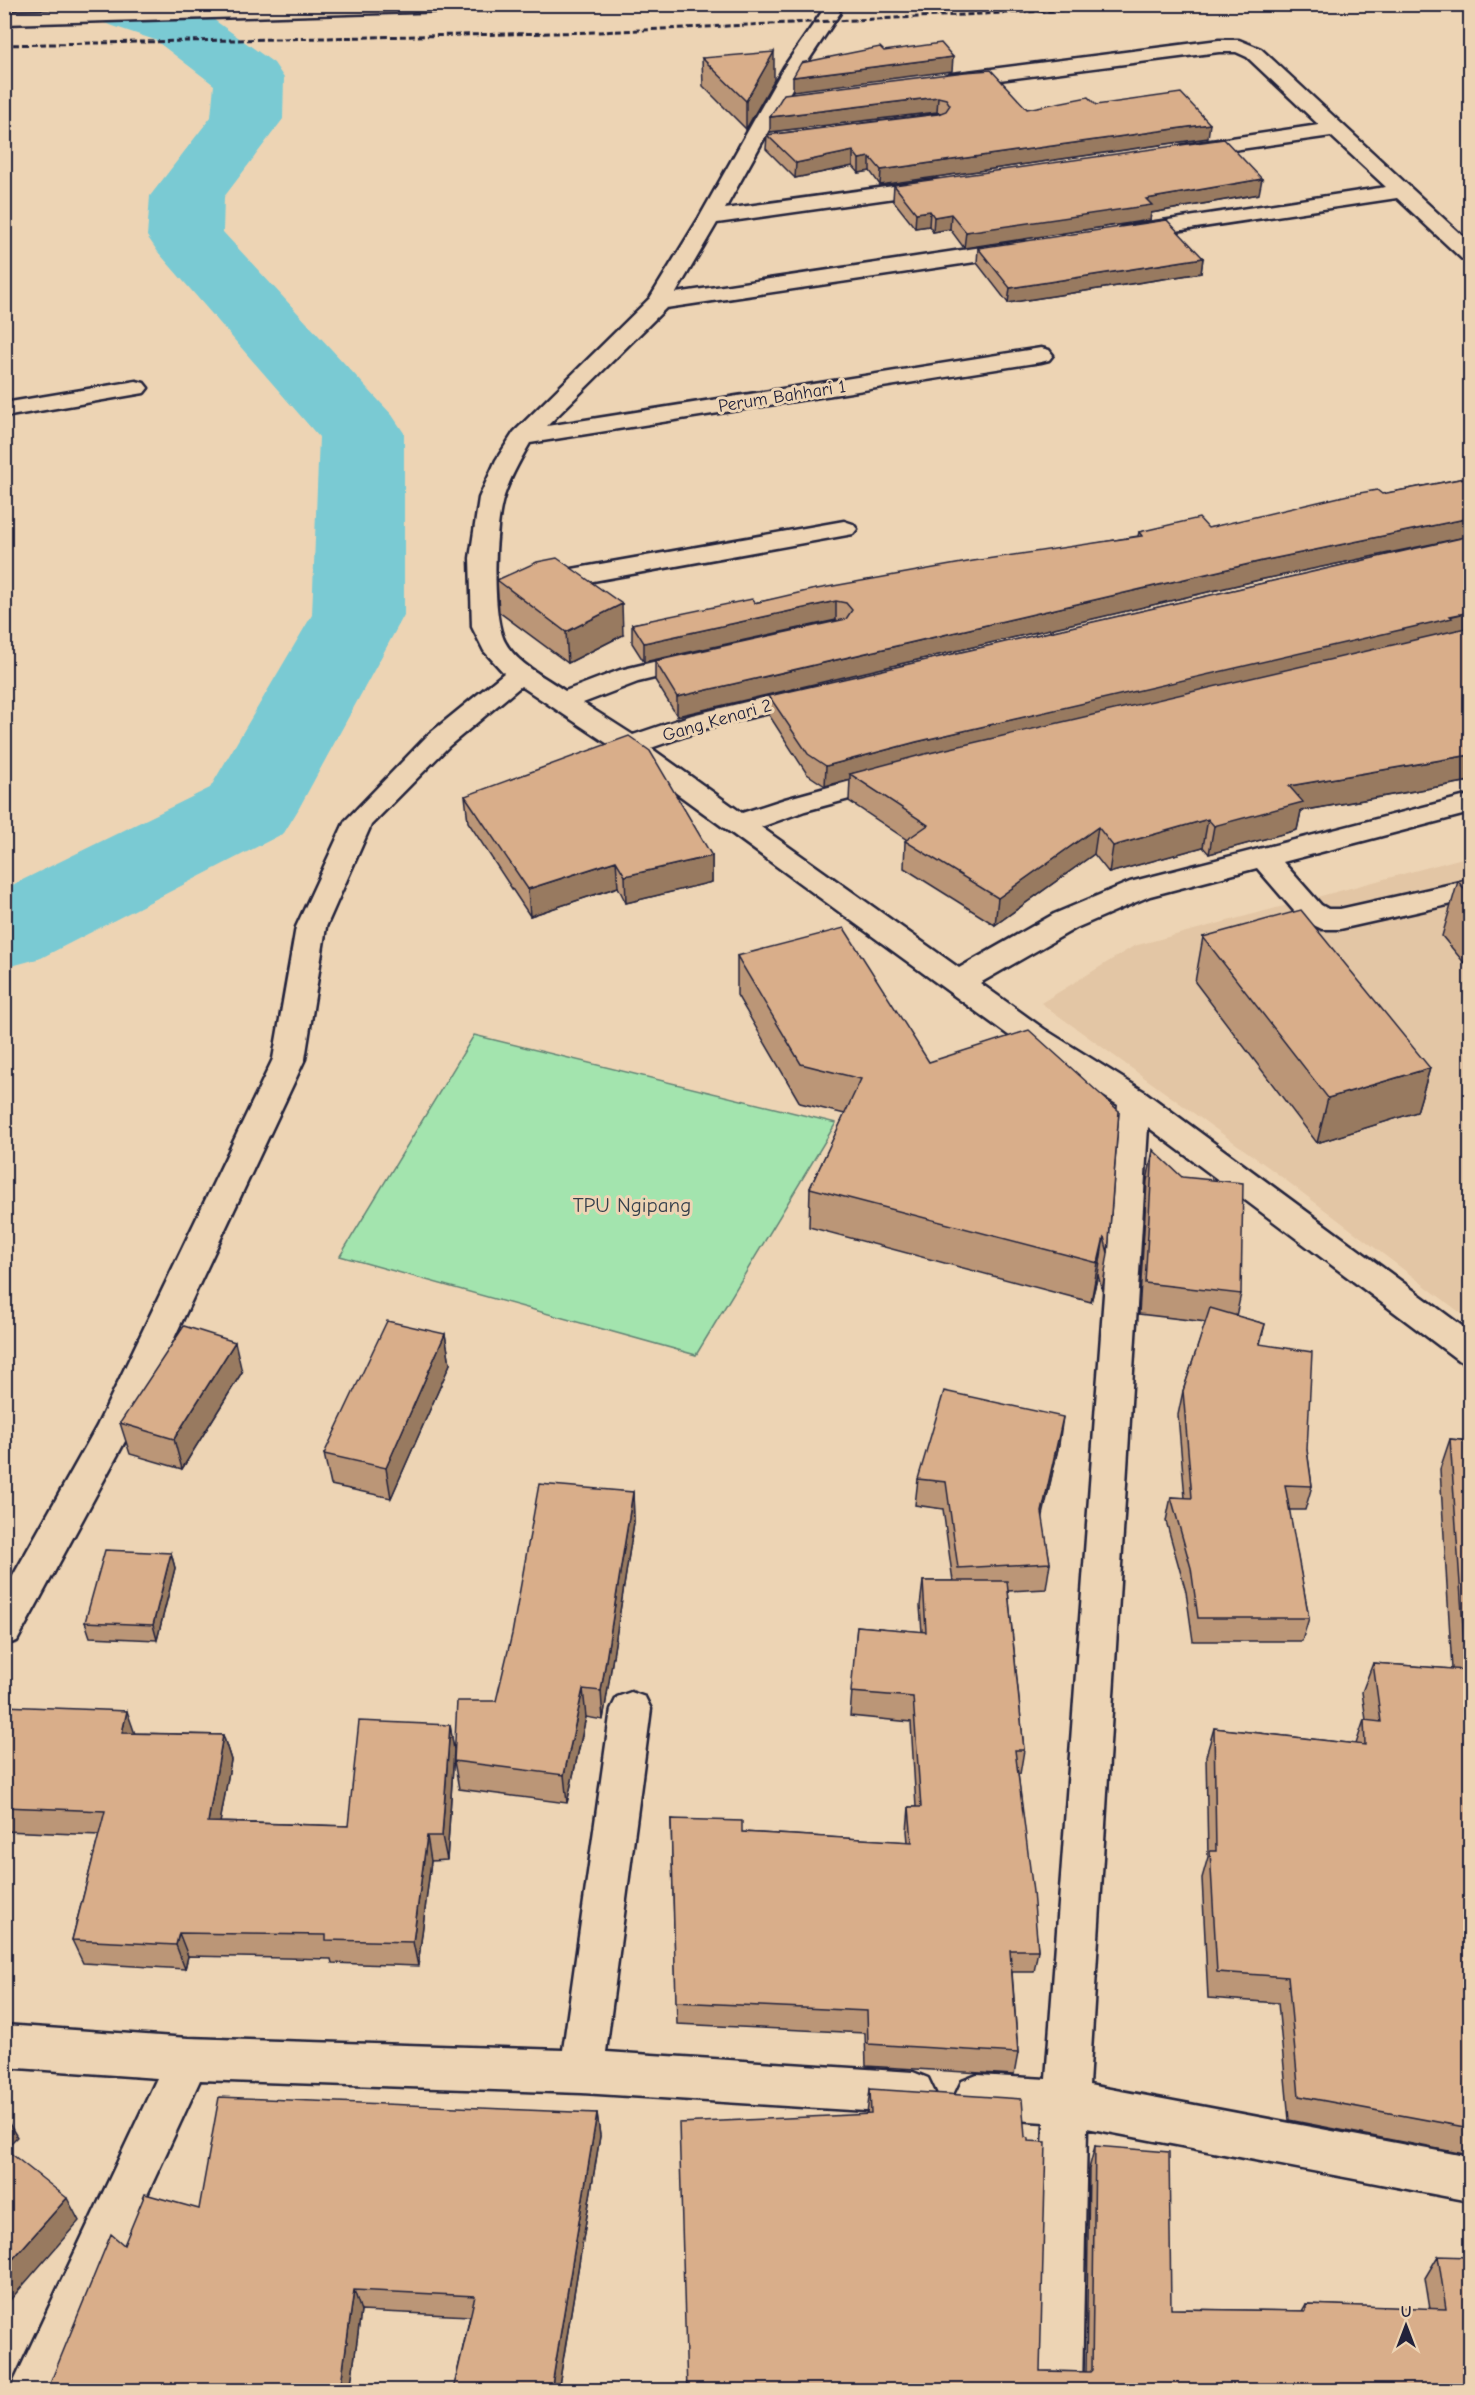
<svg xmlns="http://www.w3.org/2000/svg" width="1475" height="2395" viewBox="0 0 1475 2395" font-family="'Comic Neue',sans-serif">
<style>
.built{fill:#e3c6a5}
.green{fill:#a3e4ae;stroke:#628374;stroke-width:1.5}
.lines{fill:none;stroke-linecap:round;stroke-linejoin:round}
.river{fill:#7acad3;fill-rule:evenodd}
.minor-tunnel{stroke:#c4b09c;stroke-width:21;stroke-dasharray:21 10;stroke-linecap:butt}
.minor-casing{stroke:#22223b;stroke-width:5}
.highway-casing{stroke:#22223b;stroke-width:5}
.minor{fill:#edd4b4;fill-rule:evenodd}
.highway{fill:#edd4b4;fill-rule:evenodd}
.rail{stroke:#22223b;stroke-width:3;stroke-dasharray:6 3;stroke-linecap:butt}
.wall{fill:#bb9677;stroke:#22223b;stroke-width:1.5}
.shaded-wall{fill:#987a61;stroke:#22223b;stroke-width:1.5}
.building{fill:#d9ae8a;stroke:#22223b;stroke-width:1.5}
.labels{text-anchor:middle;stroke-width:6;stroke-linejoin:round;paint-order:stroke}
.far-street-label{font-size:18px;fill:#22223b;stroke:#edd4b4}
.park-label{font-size:21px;fill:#353f4c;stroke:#edd4b4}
</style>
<rect width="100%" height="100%" fill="#edd4b4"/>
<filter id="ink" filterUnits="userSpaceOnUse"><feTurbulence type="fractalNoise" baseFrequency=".0167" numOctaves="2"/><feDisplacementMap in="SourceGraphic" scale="12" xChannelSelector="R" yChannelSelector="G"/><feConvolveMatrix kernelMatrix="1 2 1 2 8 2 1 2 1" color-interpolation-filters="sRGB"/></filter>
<g filter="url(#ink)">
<path class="built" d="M1470,856v464l-199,-151 -230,-166 93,-57z"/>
<path class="green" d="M474,1035l362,88 -140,232 -356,-99z"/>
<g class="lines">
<path class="river" d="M80,4h101l22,8 71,51 10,15 -1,41 -59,78 -1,35 169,183 12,18v182l-106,195 -14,23 -243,125 -37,10v-79l206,-101 102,-173 7,-178 -161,-185 -11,-16 3,-40 61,-79 3,-32 -59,-45 -66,-22z"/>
<path class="minor-tunnel" d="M831,13l4,-9"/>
<g class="minor-casing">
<path id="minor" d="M831,7l7,2 2,4 -36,54 -79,142 212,-29 7,2 3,4 -3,4 -7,2 -220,31 -41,70 346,-52 8,2 3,5 -3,5 -8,2 -356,53 -119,118 494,-78 8,2 4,5 -4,5 -8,2 -511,81c-10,17 -20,35 -26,53 -10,29 -13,120 1,146 12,22 40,35 60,49l55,-21 79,-19 9,2 4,6 -4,6 -70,17 -55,21 50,32 59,-20 121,-29 10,2 4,6 -4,6 -112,27 -60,21 91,65 43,-14 106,-29 10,3 4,6 -4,6 -96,26 -44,16 198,141 95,-54 76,-32 340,-87v18l-187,49 38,43 7,4h12l130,-29v20l-130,29h-18l-21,-10 -44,-51 -107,28 -74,32 -96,55 64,46 101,63 325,240v32l-12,-4 -310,-233 -59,958 381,72v44l-383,-73 -5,262h-47l9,-268 -67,-5 -15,-6 -7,-15 7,-15 15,-6 69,4 72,-974 -96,-60 -402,-293 -99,-66 -72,60 -78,79 -45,102 -21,132 -175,373 -113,209 -13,4v-53l93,-166 176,-367 23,-132 49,-106 84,-87 75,-61 -20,-22 -12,-24 -2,-69 9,-60 17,-38 18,-28 136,-134 49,-80 85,-151 40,-58z
M1219,40h20l22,9 209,194v17l-8,-1 -65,-61 -268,40 -8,-1 -3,-5 3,-5 8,-1 257,-39 -55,-51 -147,21 -7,-2 -3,-4 3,-4 7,-2 135,-20 -72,-68 -11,-5h-17l-267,34 -7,-2 -3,-4 3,-4 7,-2z
M136,381l8,2 4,5 -4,5 -140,24v-14z
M844,521l9,3 4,5 -4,5 -315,57 -9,-3 -4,-5 4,-5 9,-3z
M631,1692l14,5 6,12 -45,343 307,20 15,6 7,15 -7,15 -15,6 -331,-21 -382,-13 -143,310h-47l147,-312 -153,-11v-42l184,13 375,12 48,-341 6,-12z"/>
</g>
<g class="highway-casing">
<path id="highway" d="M272,4h220l-2,4 -7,2 -479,14v-12z"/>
</g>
<use href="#minor" class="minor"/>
<use href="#highway" class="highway"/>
<path class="rail" d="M4,45l595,-13 596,-28"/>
</g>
<path class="wall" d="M702,58l72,22 -28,49 -43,-43z
M965,72l62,37 69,-4 112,33 -328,47 -10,-14 -11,2 -6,-7 -58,12 -29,-29 1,-14 174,-22 -4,-1 -167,20z
M894,185l365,9 -108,19 -1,7 -186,28 -14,-19 -17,3 -4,-6 -14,2 -22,-28z
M978,248l225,10 -2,15 -193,30 -31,-40z
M1470,477v304l-169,30 -4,19 -88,24 -6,-7 -94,26 -15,-19 -99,71 -91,-57 1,-27 2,-1 -58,-39 1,-22 -25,7 -18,-12 -38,-59v-19l701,-160 -211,44 -582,136 -22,-36v-19l184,-40 -3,-1 -192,42 -12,-19v-19l506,-88 1,-4 69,-4z
M497,580l126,55 -55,28 -69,-51z
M465,796l247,60v26l-86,21 -8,-16 -88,29 -62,-94z
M1470,877v93l-28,-34 16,-55z
M1203,937l227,131 -13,44 -100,31 -122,-161z
M737,956l192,106 190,49 -11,142 -6,38 -4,-16 -7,27 -282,-75 1,-39 35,-74 -45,-11 -63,-108z
M1153,1150l88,144 -5,22 29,8 -5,20 47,106 5,36 -7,24h-16l20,108 -7,23h-109l-7,-49 -20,-71 5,-24 14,1 -7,-83 5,-24 23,-69 -67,-8 8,-133z
M445,1334l5,30 -59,134 -60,-13 -7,-31z
M242,1372l-60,97 -52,-15 -10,-31z
M1450,1439l20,2v715v-1l-181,-35 -11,-117 -70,-5 -6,-120 6,-21 -2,-101 8,-28 142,16 8,-24h2l-4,-28 11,-29 79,6 -12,-200z
M1059,1444l-17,73 8,46 -4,26 -38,2 16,159 -4,24h-2l20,176 -4,22h-22l6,81 -4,22 -148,-9 -1,-33 -188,-9 -6,-205 71,13 166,10 -1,-11 2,-24h7l-5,-85 -61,-6 7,-90 65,6 -2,-26 3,-25h30l-10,-72 -28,-4 3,-26z
M633,1492l1,30 -31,198 -17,-3 -19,86 -108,-14 -5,-28 42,-60z
M171,1553l4,15 -18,72 -67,-3 -5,-15z
M4,1706l131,27 88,2 8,25 -11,62 128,4 102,-101 4,25 -7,110 -16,1 -13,105 -86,-3 -1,-4 -143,-3 -3,13 -102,-6 -11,-23 27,-105 -95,-4z
M870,2089l170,282 46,1 3,-203 6,-23 76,163 131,2 4,-7 124,5 -5,-31 13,-22 32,135h-783l180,-277z
M597,2113l3,23 -42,255h-105l17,-75 -109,-5 -11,80h-303l77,-146 75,-36z"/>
<path class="shaded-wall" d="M774,52v28l-28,49v-28z
M953,57l-1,14 -159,20v-14z
M938,97l-1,15 -167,20v-15z
M1210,124l-2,14 -328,47 1,-15z
M853,151v15l-58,12 1,-15z
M870,157v14l-11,2v-14z
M1262,179l-3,15 -108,19 -1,7 -186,28 2,-16 180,-33z
M930,211l-1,15 -14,2 1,-15z
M951,214l-1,15 -17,3 1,-15z
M1203,258l-2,15 -193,30 2,-15z
M1470,518v18l-211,44 -582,136v-19l585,-136z
M836,601v19l-192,42v-19z
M622,604l1,31 -55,28 -2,-31z
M1470,612v18l-620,144v5l-25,7 1,-20 90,-24z
M1470,755v26l-169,30 -4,19 -88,24 5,-28 75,-40z
M1208,819l-5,28 -94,26 4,-27z
M1098,827l-4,27 -99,71 3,-27z
M712,856v26l-86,21 -1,-27z
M616,861l2,26 -88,29 -2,-27z
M1430,1068l-13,44 -100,31 11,-45z
M1104,1237l-6,38 -7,27 7,-39z
M445,1334l5,30 -59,134 -5,-30z
M235,1342l7,30 -60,97 -8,-30z
M1063,1417l-4,27 -21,94 4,-26z
M633,1492l1,30 -31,198 -2,-29z
M171,1553l4,15 -18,72 -4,-15z
M583,1689l3,28 -19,86 -3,-28z
M127,1711l9,26 -14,-4z
M450,1725l4,25 -7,110 -5,-24z
M223,1735l8,25 -15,86 -8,-24z
M427,1836l4,25 -13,105 -5,-24z
M179,1933l9,23 -3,13 -9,-24z
M597,2113l3,23 -42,255h-7z
M4,2115l13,22 -13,13z
M67,2198l12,23 -75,86v-38z
M354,2290l7,21 -11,80h-10z"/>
<path class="building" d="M941,43l12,14 -160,20 8,-14 79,-16 4,4z
M774,52l-28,49 -44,-43z
M991,70l36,39 61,-12 8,8 85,-12 29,31 -329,46 -11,-13 -11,2 -6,-8 -57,12 -29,-28 171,-21 8,-3 4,-6 -4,-6 -8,-2 -168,20 14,-23 181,-22z
M1224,139l38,40 -116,20 6,6 -186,27 -15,-18 -17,3 -4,-6 -14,2 -22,-28z
M1167,220l36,38 -193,30 -32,-40z
M1470,477v41l-208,43 -585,136 -22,-36 191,-42 6,-9 -6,-7 -10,-2 -192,42 -12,-19 120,-25 3,4 56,-13 162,-29 169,-25 -3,-4 60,-14 9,10 140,-33 29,-5 5,4z
M1470,536v76l-20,4 2,2 -536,124 -90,24 -18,-12 -39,-58z
M557,558l65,46 -56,28 -69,-52 40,-18z
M1470,627v128l-181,31 14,16 -89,24 -6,-7 -95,27 -15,-19 -100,71 -93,-57 23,-16 -78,-51 71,-19z
M629,736l21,15 62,105 -87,20 -9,-15 -88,28 -63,-93z
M1470,877v19l-12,-15z
M1301,910l129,158 -102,30 -125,-161z
M844,928l85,134 100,-32 90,81 -11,142 -4,-16 -6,26 -288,-75 51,-109 -60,-15 -64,-108z
M1153,1150l29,27 61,6 -2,111 -96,-11z
M1210,1308l55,16 -6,20 53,8 -5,98 5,36 -27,-1 24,133h-111l-7,-50 -20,-71 21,1 -9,-107z
M387,1321l58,13 -59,134 -62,-14z
M184,1326l51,16 -61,97 -54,-16z
M944,1391l119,26 -21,95 8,51 -92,5 -12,-86 -28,-3z
M1450,1439l20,2v687l-171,-32 -11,-119 -71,-5 -7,-121h6l-2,-123 151,17 -1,-25 17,2 -8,-59 93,7z
M539,1484l94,8 -32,199 -18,-2 -19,86 -110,-14 3,-60h39l16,-67z
M105,1550l66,3 -18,72 -68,-3z
M923,1581h84l17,169h-9l18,142 5,58h-28l8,103 -150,-9 -1,-33 -191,-9 -5,-183 71,2v11l170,10 -3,-35h12l-8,-110 -62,-5 6,-66 69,6z
M4,1706l123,5 -5,22 101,2 -15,87 140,4 11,-105 91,4 -8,111h-15l-14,106 -87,-2v-5l-147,-2 -3,12 -104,-5 33,-129 -101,-4z
M870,2089l152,10 3,38 3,1v3l18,1 -6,229 50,1 2,-2 3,-224 74,6 2,157 135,2v-7l140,5 -8,-53 32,1v134h-783l-8,-268 192,-9z
M219,2097l378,16 -46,278h-98l22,-95 -121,-6 -14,101h-293l64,-157 13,11 21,-51 54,15z
M4,2148l63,50 -63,71z"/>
</g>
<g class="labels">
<g class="far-street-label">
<text transform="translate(782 396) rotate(-9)" y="6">Perum Bahhari 1</text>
<text transform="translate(717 720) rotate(-16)" y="6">Gang Kenari 2</text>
</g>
<g class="park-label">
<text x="632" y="1212">TPU Ngipang</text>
</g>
</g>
<rect width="1475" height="2395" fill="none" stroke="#edd4b4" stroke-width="24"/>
<rect x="12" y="12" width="1451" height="2371" fill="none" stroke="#22223b" stroke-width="2" filter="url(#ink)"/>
<g transform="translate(1406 2326)" stroke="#edd4b4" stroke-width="4.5" paint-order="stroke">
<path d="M0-4.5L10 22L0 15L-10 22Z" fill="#22223b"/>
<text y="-9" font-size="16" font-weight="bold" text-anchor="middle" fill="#22223b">U</text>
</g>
</svg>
